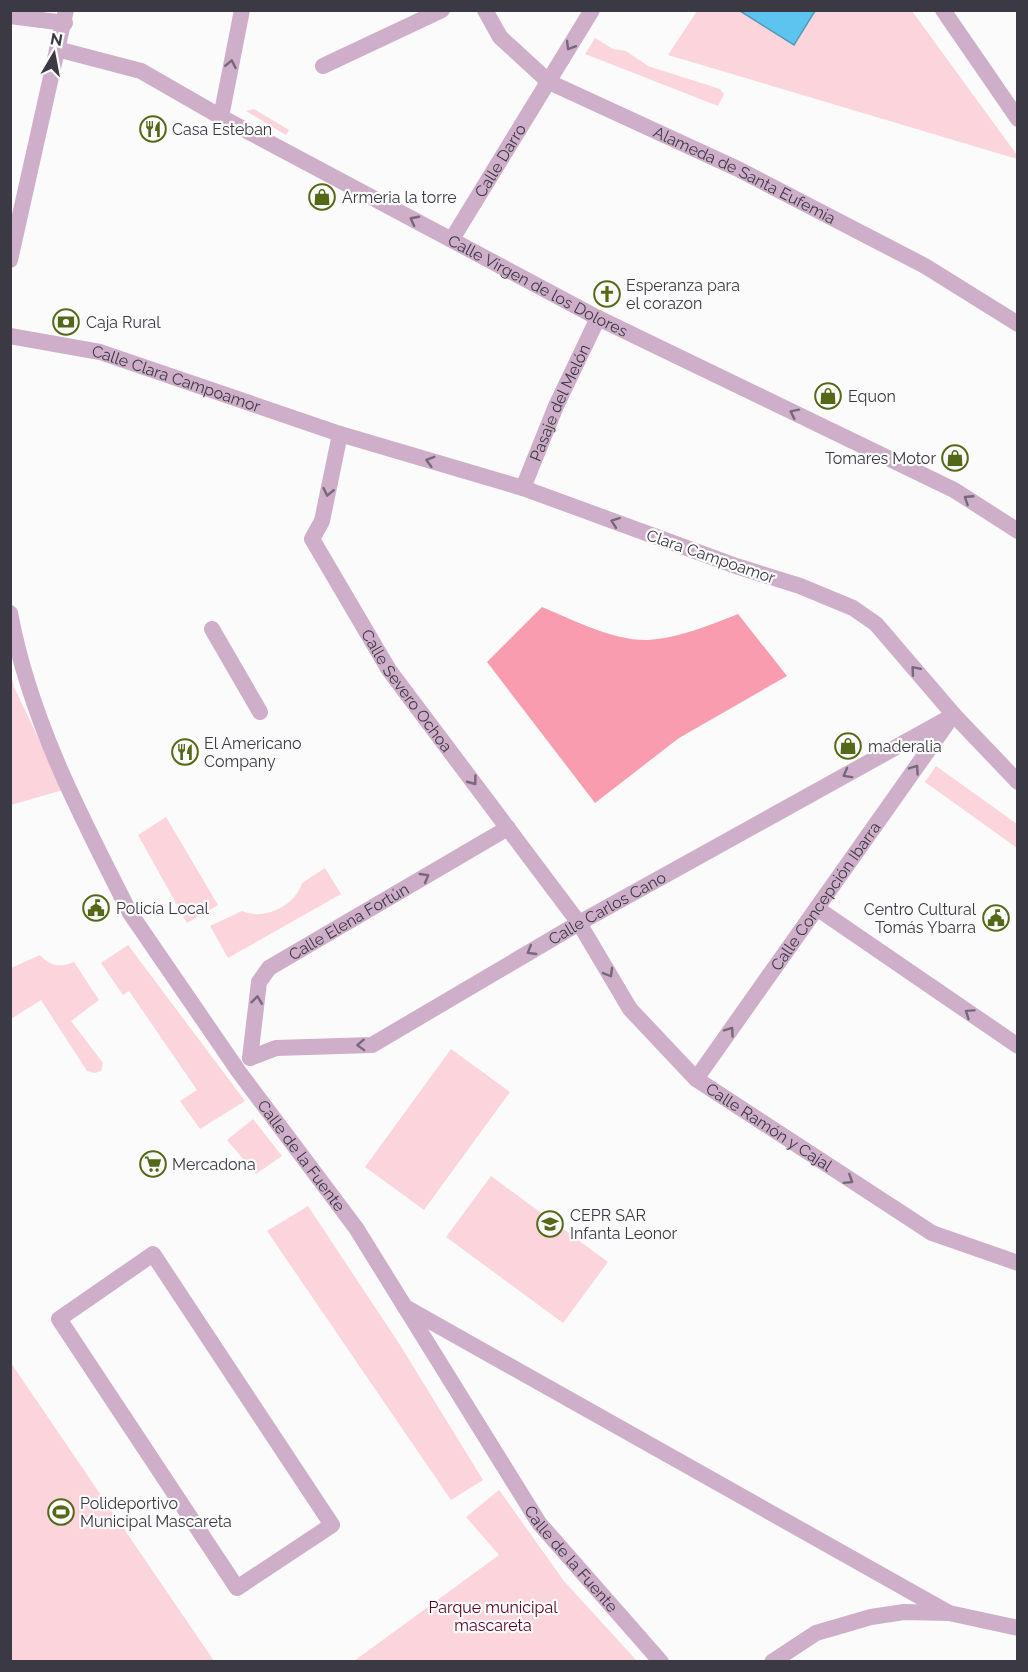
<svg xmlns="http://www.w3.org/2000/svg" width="1028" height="1672" viewBox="0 0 1028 1672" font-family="Raleway,sans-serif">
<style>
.green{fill:#fbd5db}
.forest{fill:#f99caf}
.water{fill:#5cc4ef;stroke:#529abb;stroke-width:1.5}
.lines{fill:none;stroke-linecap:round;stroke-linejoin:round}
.pedestrian{stroke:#ceaec9;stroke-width:16}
.minor{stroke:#ceaec9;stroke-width:16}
.tertiary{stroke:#ceaec9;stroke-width:16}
.oneway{stroke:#766879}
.labels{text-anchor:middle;stroke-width:4.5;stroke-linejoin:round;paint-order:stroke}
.poi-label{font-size:16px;fill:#3b3943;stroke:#fbfbfb;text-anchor:start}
.street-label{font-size:16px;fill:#3b3943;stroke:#fbfbfb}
.park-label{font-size:16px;fill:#570424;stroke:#fbfbfb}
</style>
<rect width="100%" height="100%" fill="#fbfbfb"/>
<path class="green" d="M697,11h215l105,144v4l-349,-104z
M595,38l18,11 13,2 22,15 72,23 4,5 -6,12 -133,-52z
M254,109l35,21 -3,5 -40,-24z
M10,671l4,16 49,103 -52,15z
M936,766l81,58v24l-92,-66z
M166,817l52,88 -31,18 -49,-88z
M325,868l16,26 -113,64 -18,-32 32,-15c22,10 53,-5 60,-28z
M128,945l117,156 -45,28 -20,-28 17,-11 -68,-99 -6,4 -22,-32z
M40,955c10,11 20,13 34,7l25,38 -28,21 32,42 -2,8 -6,2 -8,-2 -46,-71 -30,19v-51z
M451,1049l59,43 -86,118 -59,-43z
M253,1119l29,37 -26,18 -29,-34z
M491,1176l117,86 -45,61 -117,-86z
M308,1206l92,139 83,135 -32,20 -184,-269z
M10,1363h1l203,298h-203z
M499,1490l65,91 73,80h-283l145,-106 -33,-38z"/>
<path class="forest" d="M542,607c31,13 72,34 106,33 31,-2 62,-15 90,-26l49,62 -108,62 -84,65 -108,-141z"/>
<path class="water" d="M740,11h75l-21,34z"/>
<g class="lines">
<g class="pedestrian">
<path d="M10,16l55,7"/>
<path d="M57,49l84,22 80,46"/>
<path d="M10,260l56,-250"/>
<path id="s1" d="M10,336l90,16 240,82"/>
<path id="s2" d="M523,488l33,-82 42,-88"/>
<path d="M10,613c20,107 71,204 120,300"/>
<path d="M212,629l48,83"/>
<path d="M405,1307l544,306"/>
</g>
<g class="minor">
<path id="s3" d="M242,10l-21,107 377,201 356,172 64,41"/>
<path d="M943,10l75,109"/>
<path d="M323,66l119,-56"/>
<path id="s4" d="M452,239l140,-229"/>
<path id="s5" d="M1018,782l-64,-67 -78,-91 -23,-16 -53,-22 -64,-20 -213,-78 -183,-54 -18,87 -10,18 77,131 190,253 51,86 66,70 236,154 86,30"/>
<path d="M818,909l200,137"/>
<path id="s6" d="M130,913l109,159 117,156 183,295 122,139"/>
<path id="s7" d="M250,1058l26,-10 96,-3 207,-122 375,-208"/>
<path id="s8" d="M250,1058l9,-76 10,-14 239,-140"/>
<path id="s9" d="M696,1079l255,-361"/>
<path d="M153,1254l179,271 -95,63 -178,-269z"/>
<path d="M772,1662l44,-29 55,-16 33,-5 45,1 69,15"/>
</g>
<path class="tertiary" id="s10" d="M485,10l15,27 49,45 189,87 187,97 93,58"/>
</g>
<defs><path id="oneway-chevron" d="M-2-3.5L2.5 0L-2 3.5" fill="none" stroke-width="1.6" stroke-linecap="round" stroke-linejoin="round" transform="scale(1.5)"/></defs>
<g class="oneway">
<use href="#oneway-chevron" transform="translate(570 46) rotate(121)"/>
<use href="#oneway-chevron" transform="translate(231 64) rotate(-79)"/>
<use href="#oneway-chevron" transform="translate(414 220) rotate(-152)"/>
<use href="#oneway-chevron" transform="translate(794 413) rotate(-154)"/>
<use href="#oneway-chevron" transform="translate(430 461) rotate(-164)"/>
<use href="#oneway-chevron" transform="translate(328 492) rotate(102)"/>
<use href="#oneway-chevron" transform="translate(968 499) rotate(-147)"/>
<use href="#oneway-chevron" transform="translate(615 522) rotate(-160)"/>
<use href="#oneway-chevron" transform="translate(915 670) rotate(-131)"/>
<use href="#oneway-chevron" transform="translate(915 769) rotate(-55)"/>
<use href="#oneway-chevron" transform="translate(847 774) rotate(151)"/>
<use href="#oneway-chevron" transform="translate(473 781) rotate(53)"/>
<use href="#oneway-chevron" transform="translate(425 877) rotate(-30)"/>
<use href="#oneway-chevron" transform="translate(531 951) rotate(149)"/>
<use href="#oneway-chevron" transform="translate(609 973) rotate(60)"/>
<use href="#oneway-chevron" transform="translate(257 1000) rotate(-83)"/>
<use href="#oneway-chevron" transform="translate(969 1013) rotate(-146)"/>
<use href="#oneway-chevron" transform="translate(730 1031) rotate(-54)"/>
<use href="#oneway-chevron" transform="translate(361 1045) rotate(178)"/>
<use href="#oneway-chevron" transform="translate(849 1180) rotate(32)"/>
</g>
<defs>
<g id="restaurant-ring" transform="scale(1.35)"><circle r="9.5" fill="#fbfbfb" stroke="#546918" stroke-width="1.5"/><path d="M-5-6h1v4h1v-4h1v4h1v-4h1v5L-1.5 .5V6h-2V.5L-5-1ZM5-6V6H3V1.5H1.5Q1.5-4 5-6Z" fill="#546918"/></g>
<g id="shop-ring" transform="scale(1.35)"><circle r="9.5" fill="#fbfbfb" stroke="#546918" stroke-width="1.5"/><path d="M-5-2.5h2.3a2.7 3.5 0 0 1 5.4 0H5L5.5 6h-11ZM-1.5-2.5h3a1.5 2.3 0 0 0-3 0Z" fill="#546918"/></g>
<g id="church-ring" transform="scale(1.35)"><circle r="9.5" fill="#fbfbfb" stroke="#546918" stroke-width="1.5"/><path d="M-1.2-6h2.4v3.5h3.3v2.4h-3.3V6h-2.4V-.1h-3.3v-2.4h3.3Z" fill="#546918"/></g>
<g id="bank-ring" transform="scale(1.35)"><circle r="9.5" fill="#fbfbfb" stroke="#546918" stroke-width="1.5"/><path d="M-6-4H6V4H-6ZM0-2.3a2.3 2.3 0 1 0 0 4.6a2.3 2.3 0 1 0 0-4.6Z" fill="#546918"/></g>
<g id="civic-ring" transform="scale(1.35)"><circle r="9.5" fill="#fbfbfb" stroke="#546918" stroke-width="1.5"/><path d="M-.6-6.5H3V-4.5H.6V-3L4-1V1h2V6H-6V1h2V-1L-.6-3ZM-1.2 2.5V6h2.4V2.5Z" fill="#546918"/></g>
<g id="supermarket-ring" transform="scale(1.35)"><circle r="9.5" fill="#fbfbfb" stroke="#546918" stroke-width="1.5"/><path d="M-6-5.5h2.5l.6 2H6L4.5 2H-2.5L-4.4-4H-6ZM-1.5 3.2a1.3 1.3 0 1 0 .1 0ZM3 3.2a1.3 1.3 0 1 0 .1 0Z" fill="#546918"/></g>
<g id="school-ring" transform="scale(1.35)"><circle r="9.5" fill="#fbfbfb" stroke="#546918" stroke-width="1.5"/><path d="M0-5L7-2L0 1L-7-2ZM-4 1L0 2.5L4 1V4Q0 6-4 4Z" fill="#546918"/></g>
<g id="stadium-ring" transform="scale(1.35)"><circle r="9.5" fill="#fbfbfb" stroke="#546918" stroke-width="1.5"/><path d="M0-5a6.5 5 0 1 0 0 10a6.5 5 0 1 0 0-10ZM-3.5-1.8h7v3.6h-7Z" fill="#546918"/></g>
</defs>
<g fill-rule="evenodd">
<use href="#restaurant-ring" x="153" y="129"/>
<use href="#shop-ring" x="322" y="197"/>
<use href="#church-ring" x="607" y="294"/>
<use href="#bank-ring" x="66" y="322"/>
<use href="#shop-ring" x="828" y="396"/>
<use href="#shop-ring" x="955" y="458"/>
<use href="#shop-ring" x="848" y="746"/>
<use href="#restaurant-ring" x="185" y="752"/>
<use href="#civic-ring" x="96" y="908"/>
<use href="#civic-ring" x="996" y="918"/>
<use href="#supermarket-ring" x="153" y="1164"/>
<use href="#school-ring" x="550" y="1224"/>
<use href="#stadium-ring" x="61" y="1512"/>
</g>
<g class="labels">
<g class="poi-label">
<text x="172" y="135">Casa Esteban</text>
<text x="342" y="203">Armeria la torre</text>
<text x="626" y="291">Esperanza para<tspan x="626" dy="18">el corazon</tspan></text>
<text x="86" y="328">Caja Rural</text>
<text x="848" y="402">Equon</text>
<text x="936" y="464" text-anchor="end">Tomares Motor</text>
<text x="204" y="749">El Americano<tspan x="204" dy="18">Company</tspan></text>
<text x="868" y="752">maderalia</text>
<text x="116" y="914">Policía Local</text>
<text x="976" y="915" text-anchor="end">Centro Cultural<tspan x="976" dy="18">Tomás Ybarra</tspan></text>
<text x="172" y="1170">Mercadona</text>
<text x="570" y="1221">CEPR SAR<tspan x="570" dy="18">Infanta Leonor</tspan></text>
<text x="80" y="1509">Polideportivo<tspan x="80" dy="18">Municipal Mascareta</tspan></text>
</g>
<g class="street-label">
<text dy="6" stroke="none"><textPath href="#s4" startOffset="92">Calle Darro</textPath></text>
<text dy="6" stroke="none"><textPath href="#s10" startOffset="314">Alameda de Santa Eufemia</textPath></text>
<text dy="6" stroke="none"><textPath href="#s3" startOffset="468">Calle Virgen de los Dolores</textPath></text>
<text dy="6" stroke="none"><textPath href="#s1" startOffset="172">Calle Clara Campoamor</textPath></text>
<text dy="6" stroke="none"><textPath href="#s2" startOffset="93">Pasaje del Melón</textPath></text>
<text transform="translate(711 556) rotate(19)" y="6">Clara Campoamor</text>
<text dy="6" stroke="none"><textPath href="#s5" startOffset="1071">Calle Severo Ochoa</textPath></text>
<text dy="6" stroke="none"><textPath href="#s9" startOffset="224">Calle Concepción Ibarra</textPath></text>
<text dy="6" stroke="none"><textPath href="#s7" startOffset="396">Calle Carlos Cano</textPath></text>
<text dy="6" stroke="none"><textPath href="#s8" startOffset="186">Calle Elena Fortún</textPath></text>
<text dy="6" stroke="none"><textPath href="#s5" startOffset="1644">Calle Ramón y Cajal</textPath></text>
<text dy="6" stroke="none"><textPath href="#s6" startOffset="297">Calle de la Fuente</textPath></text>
<text dy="6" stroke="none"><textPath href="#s6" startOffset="783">Calle de la Fuente</textPath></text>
</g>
<g class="park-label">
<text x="493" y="1613">Parque municipal<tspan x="493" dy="18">mascareta</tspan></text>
</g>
</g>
<rect width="1028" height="1672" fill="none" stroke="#3b3943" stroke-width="24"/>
<g transform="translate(54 54) rotate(10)" stroke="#fbfbfb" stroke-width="4.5" paint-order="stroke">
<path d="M0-4.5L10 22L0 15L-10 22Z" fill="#3b3943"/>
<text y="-9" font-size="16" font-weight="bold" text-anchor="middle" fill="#3b3943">N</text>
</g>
</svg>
